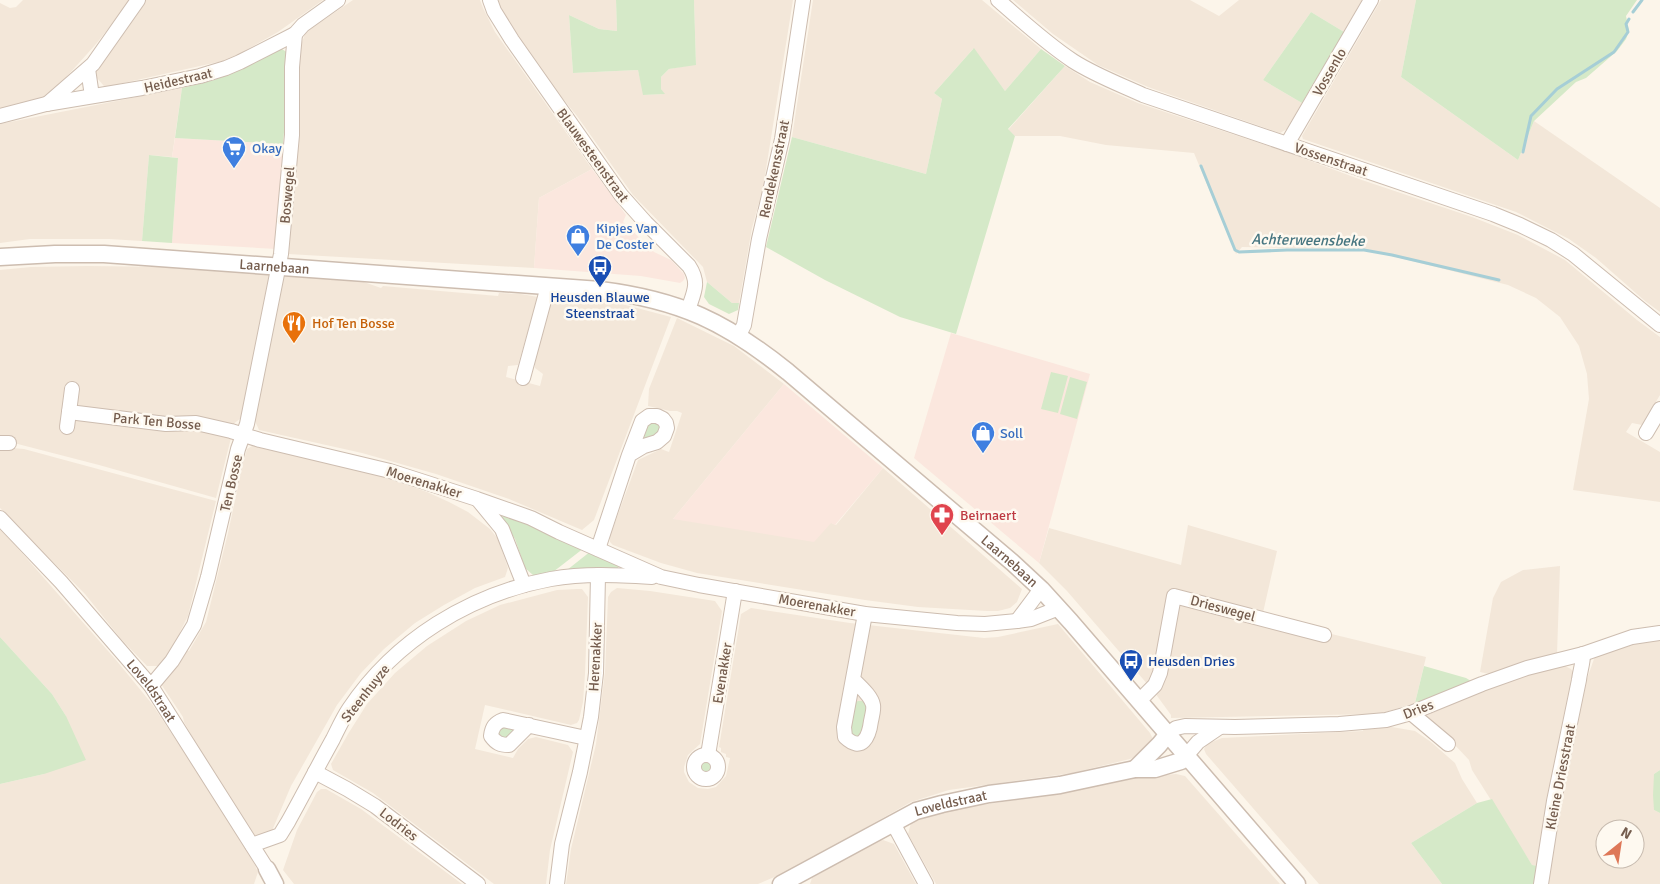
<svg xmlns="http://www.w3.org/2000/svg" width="1660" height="884" viewBox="0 0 1660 884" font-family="Signika,sans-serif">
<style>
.residential{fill:#f3e7d9;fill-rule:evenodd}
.commercial{fill:#fbe7de}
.green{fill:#d5e9c8}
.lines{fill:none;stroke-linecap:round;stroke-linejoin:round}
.stream{stroke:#a6ced6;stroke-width:3}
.minor-casing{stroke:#cdbdb0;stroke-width:16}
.tertiary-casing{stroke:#cdbdb0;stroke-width:19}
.minor{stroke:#fff;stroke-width:14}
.tertiary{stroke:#fff;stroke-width:16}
.labels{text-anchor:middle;stroke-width:5;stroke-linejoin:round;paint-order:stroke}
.street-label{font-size:14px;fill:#755d4e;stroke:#fef9f0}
.shop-label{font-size:14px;fill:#366cbe;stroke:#fef9f0;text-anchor:start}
.transit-label{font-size:14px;fill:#164399;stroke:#fef9f0}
.food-label{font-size:14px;fill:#c56008;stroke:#fef9f0;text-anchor:start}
.health-label{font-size:14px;fill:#be3a42;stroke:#fef9f0;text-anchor:start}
.water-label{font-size:15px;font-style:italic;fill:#467580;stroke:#fef9f0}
</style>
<rect width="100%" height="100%" fill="#fcf5ea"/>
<path class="residential" d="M23,0h108l-35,44 -36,40 -21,17 -39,10v-108l10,5 6,-1z
M145,0h178l-45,32 -32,18 -10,8 -126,28h-6l-7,-8 -2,-6 2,-6z
M353,0h127l3,8 12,24 97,137 -53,29 -5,70 -246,-14 9,-190 3,-16 5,-14 7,-6z
M495,0h121l1,31 -18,-2 -30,-14 4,58 65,-3 6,25 20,-1 -3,-5v-12l8,-8 27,-5 -2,-64h99l-30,188 -11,40 -13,75h-7l-25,-21 -4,-15 -70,-72 -56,-79 -55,-67z
M813,0h169l59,49 -36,42 -32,-42 -39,44 8,6 -16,75 -134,-37z
M1013,0h177l29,16 20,-16h123l-18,32 -33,-20 -48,68 39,23 -15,26 -7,4 -132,-46 -50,-22 -45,-31z
M1381,0h35l-15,77 117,83 16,-39 126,87v104l-15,-11 -49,-43 -27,-19 -53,-27 -213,-73 -1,-3z
M1065,66l25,16 48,21 151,50 70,26 113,38 46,18 47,25 72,60 23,17v58l-18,30 -10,-2 -6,9 34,20v50l-87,-12 16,-91 -2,-25 -8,-28 -19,-29 -24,-19 -28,-13 -144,-36 -122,-2 -6,7 -42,-101 -88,-8 -46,-9h-45l-7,-6z
M182,88l-10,69 -23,-2 -7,86 -33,-2h-79l-30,4v-119z
M87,266l90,1 95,7 -31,144 -9,7 -153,-19 -3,-3 2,-18 -11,-2 -7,49 12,1 2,-13 1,-2 121,10 35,10 -15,60 -117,-33 -89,-23 -10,-6v-166l31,-3z
M282,274l76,6 23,8 2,-2 115,10 1,-3 22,1 17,3 -20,68 -10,1 -2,11 34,9 3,-12 -8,-6v-10l17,-61 33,4 18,-2 68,18 -77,203 -12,10 -73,-31 -73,-25 -74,-21 -103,-23 -4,-9z
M677,318l57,28 50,38 -111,135 159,4 4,2 47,-57 139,121 -5,13 -7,6 -12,3h-11l-69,-4 -53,-7 -168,-27 -36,-10 -48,-18 -3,-3v-6l28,-76 23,-11 8,3 13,-39 -5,-2h-7l-22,-5 1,-17z
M252,446l124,28 51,18 22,10 19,10 22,17 8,10 10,29 -3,9 -30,11 -31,17 -29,18 -31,26 -23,24 -24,32 -46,81 -20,47 -11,3 -10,-2 -29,-46 -37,-66 -1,-5 -22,-33 22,-36 6,3 17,-29 22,-89 15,-70 4,-14z
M0,447l24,2 192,52 -28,115 -8,16 2,3 -20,31h-15l-26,-27 -36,-45 -85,-86z
M1188,525l89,26 -15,66 164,40 -11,46 -36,11 -208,4v-3l-16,-22 -88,-102 -28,-28 10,-35 132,37z
M0,528l116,132 36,44 84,127 17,30 5,11 -4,12h-254v-100l44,-10 22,-58 -14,-22 -52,-57z
M1560,566l-3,88 -63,21 -14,-3 13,-74 8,-16 22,-12z
M617,588l33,3 65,10 7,10 -22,133 -12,11 -4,12v5l5,10 9,6 10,1 8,-2 10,-11 4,-18 -4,-1v-3l-5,-2v-4l-2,-1 22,-133 10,-6 99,15 134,15 14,-1 60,-13 92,109 4,8 -9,11 -15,7 -58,14 -123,17 -38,12 -120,68 -33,14h-192l5,-35 25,-105 9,-72 3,-75 3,-5z
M577,589h5l6,8 -3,77 -2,28 -4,18 -2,3 -6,2 -86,-20 -10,44 38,9 5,-9 10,-10 8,-2 32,8 5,7 -23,98 -4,34h-52l-121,-91 -40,-23 -2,-6 17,-30 19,-30 28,-31 32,-27 39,-25 34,-16 57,-15z
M1660,639v131l-6,4v36l6,3v71h-115l35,-185 15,-43 48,-14zM1605,829h30v30h-30z
M1563,665l8,4 3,4 -5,30 -10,36 -21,127 -6,-1 -60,-95 -3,-10 -16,-17 -28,-23 -1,-7 75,-32z
M1364,727h28l23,4 16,11 24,21 7,16 15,24 -66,40 31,41h-123l-113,-130 -2,-5 3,-5 15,-6 141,-7z
M1176,774l9,2 95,108h-344l-28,-50 3,-11 36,-13 111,-16 84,-17z
M321,789h5l35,20 101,75h-168l-11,-14 14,-40 20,-38z
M883,840l11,4 22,40h-106l2,-6 65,-37z"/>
<path class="commercial" d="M175,138l108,6 -7,105 -104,-6 6,-85 -6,-1z
M592,169l34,46 -3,7 31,30 17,8 13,14 1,4 -2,3 -3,2 -39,-7 -107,-8 5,-70z
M951,333l139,41 -51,189 -125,-105z
M784,384l99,84 -48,57 -4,-2 -17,19 -141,-23z"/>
<path class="green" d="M616,0h78l2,65 -27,4 -8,8v12l4,5 -22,1 -5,-25 -65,3 -4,-58 30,14 18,2z
M1416,0h221l-11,16 3,15 -3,8 -9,12 -31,27 -10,4 -42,39 -16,39 -117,-83z
M1311,12l33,20 -42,71 -39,-23z
M974,48l31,43 36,-42 24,17 -57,63 7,7 -59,198 -56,-17 -75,-37 -59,-33 26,-110 134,37 16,-75 -8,-6z
M278,49h4l6,4v32l-5,59 -108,-6 7,-50 32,-8 35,-15z
M149,155l29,3 -6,85 -30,-2z
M707,282l25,21h7l-1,7 -9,4 -20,-10 -5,-7z
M1051,372l17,4 -10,37 -17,-4z
M1070,377l17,5 -10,37 -17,-5z
M652,422l7,2 1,2 -2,8 -17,7 5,-15z
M503,514h3l78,34 -31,24 -14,3h-6l-8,-7 -10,-29 -13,-20 -1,-2z
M591,551l27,14v3l-51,2z
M0,637l52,57 14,22 20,44 -42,14 -44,10z
M1424,666l42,12 5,3v2l-56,20z
M858,701h4l5,4 -4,29 -5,5 -9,-7 7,-30z
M501,725l17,3 -8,10 -9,2 -6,-8z
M700 768a6 6 0 1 1 12 0a6 6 0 1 1-12 0Z
M1660,770v43l-6,-3 -1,-15 1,-21z
M1492,799l40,66 6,1 -4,18h-92l-31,-41 66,-40z"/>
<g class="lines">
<path class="stream" d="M1633,12l9,-12
M1523,152l8,-36 26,-27 57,-37 14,-20 -2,-8 3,-5
M1201,166l34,84 4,2 48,-2h77l28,5 107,25"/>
<g class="minor-casing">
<g id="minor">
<path d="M490,0l4,11 18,29 109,155 25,28 43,43c11,17 5,26 -1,44"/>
<path d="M998,0c24,21 48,43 75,61 22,14 46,23 70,34l350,119 27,11 31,15 22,14 87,71"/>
<path d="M88,69l4,27"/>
<path d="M47,104l46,-40 45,-64"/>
<path d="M0,116l46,-12 96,-16 58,-12 26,-8 14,-6 55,-28 8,-9 35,-25"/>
<path d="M1287,144l84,-144"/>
<path d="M739,335l5,-10 15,-86 23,-100 21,-139"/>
<path d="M523,378l25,-92"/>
<path d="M72,389l-3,23 97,12 30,-1 35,8 29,9 130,31 87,28 54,19 28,14 102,45 38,8 166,29 92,9 28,1 32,-3 14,-2 28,-11"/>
<path d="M67,427l2,-15"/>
<path d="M1646,433l14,-24"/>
<path d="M0,443h9"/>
<path d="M479,501l23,28 22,56"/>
<path id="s1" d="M0,518l61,64 90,104 116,183"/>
<path d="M598,549l31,-94 13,-34 7,-5h8l6,3 3,4 1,5 -3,8 -7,6 -13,4 -15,9"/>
<path d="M1017,621l24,-32"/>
<path d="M853,679c6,7 18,16 20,26 1,4 -1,11 -2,16 -2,16 -9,32 -26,16l-1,-10 21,-113"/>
<path d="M151,686l21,-25 22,-36 14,-48 30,-128 9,-25 34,-170 11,-119v-68l3,-33"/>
<path d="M1139,701l16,-16 5,-12 14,-77 150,39"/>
<path d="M1411,713l37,31"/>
<path d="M529,725l-20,20c-9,0 -13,-2 -18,-9 1,-9 4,-13 12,-16l83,18"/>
<path d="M1168,734l8,-6 9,-2 50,1 104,-3 47,-4 25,-7 71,-29 45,-16 56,-14 49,-17 28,-4"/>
<circle cx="706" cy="767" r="12"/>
<path d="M708,755l27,-164"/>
<path d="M1186,756l12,-14 22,-15"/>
<path d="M315,772l32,17 28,17 103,78"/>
<path d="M893,823l33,61"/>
<path d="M252,845l28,-10 8,-13c15,-27 30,-56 45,-83 5,-10 10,-21 16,-30 46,-69 121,-115 202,-130 33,-6 67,-4 101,-2"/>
<path d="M557,884l5,-40 18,-72 11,-55 5,-44 2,-98"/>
<path d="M1541,884l13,-83 25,-121c1,-9 4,-16 4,-26"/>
</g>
</g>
<g class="tertiary-casing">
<g id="tertiary">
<path id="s2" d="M0,257l55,-3h49l496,36c80,10 126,32 188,82l225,191 28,26 30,33 226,262"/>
<path d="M1135,769l24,-24 9,-11"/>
<path d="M267,869l8,15"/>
<path id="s3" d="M781,884l135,-73 26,-7 47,-10 71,-9 75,-16h20l26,-8 5,-5"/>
</g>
</g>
<use href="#minor" class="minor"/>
<use href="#tertiary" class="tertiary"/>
</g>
<defs>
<g id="supermarket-pin" transform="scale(1.25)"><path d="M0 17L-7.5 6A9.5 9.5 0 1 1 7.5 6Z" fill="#3f7fe0" stroke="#fef9f0"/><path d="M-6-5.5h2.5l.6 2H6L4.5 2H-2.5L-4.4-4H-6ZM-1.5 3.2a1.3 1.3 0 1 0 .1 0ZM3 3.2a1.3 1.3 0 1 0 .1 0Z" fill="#fff"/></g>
<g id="shop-pin" transform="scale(1.25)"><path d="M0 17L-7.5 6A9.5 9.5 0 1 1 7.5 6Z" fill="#3f7fe0" stroke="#fef9f0"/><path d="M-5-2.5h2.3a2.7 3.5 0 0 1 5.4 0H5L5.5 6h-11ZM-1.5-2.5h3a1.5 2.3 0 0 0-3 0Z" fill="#fff"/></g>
<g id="bus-pin" transform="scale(1.25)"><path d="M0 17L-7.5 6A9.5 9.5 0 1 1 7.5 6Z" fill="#1a4fb4" stroke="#fef9f0"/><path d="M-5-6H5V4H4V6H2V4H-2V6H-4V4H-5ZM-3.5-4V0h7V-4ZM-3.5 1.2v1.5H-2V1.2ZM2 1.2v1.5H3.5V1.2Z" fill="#fff"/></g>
<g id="restaurant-pin" transform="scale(1.25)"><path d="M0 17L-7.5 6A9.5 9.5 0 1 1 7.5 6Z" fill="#e8710a" stroke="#fef9f0"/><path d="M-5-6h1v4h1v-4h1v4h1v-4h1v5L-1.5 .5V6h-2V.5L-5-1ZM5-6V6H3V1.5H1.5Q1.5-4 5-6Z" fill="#fff"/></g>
<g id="pharmacy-pin" transform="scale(1.25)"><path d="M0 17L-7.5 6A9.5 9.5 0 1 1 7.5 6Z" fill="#e0444e" stroke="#fef9f0"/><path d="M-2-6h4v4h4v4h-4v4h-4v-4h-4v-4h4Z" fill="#fff"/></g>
</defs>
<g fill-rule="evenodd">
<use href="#supermarket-pin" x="234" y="148"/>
<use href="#shop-pin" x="578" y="236"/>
<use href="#bus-pin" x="600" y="267"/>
<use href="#restaurant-pin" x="294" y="323"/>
<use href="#shop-pin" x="983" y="433"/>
<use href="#pharmacy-pin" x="942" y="515"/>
<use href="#bus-pin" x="1131" y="661"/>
</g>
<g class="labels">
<g class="street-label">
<text transform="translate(1329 72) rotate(-60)" y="5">Vossenlo</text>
<text transform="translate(178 80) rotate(-13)" y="5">Heidestraat</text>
<text transform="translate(593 155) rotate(54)" y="5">Blauwesteenstraat</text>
<text transform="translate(1331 159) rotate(19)" y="5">Vossenstraat</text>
<text transform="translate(774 169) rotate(-78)" y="5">Rendekensstraat</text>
<text transform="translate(287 195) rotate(-85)" y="5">Boswegel</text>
<text dy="5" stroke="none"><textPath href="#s2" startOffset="275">Laarnebaan</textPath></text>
<text transform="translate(157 421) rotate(5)" y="5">Park Ten Bosse</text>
<text transform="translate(424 482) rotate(17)" y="5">Moerenakker</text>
<text transform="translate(231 483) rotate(-77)" y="5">Ten Bosse</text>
<text dy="5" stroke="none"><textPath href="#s2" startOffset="1101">Laarnebaan</textPath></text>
<text transform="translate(817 605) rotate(10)" y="5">Moerenakker</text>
<text transform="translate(1223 608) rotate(15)" y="5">Drieswegel</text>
<text transform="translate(595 657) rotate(-87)" y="5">Herenakker</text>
<text transform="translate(722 673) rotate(-81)" y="5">Evenakker</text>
<text dy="5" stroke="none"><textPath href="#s1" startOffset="230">Loveldstraat</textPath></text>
<text transform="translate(365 693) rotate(-52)" y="5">Steenhuyze</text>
<text transform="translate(1418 709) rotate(-21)" y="5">Dries</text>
<text transform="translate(1560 777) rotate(-79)" y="5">Kleine Driesstraat</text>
<text dy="5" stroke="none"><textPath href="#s3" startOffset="189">Loveldstraat</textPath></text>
<text transform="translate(399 824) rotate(38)" y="5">Lodries</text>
</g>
<g class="shop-label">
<text x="252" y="153">Okay</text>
<text x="596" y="233">Kipjes Van<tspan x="596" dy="16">De Coster</tspan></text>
<text x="1000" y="438">Soll</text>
</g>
<g class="transit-label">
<text x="600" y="302">Heusden Blauwe<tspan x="600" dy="16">Steenstraat</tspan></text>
<text x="1148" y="666" text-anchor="start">Heusden Dries</text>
</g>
<g class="food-label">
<text x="312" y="328">Hof Ten Bosse</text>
</g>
<g class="health-label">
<text x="960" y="520">Beirnaert</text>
</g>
<g class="water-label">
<text transform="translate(1308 240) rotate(1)" y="5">Achterweensbeke</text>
</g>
</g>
<g transform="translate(1620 844) rotate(30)"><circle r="24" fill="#fef9f0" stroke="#c7bbaf"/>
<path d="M0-4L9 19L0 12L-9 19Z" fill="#de7757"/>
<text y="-8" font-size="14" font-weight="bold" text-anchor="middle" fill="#755d4e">N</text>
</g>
</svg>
